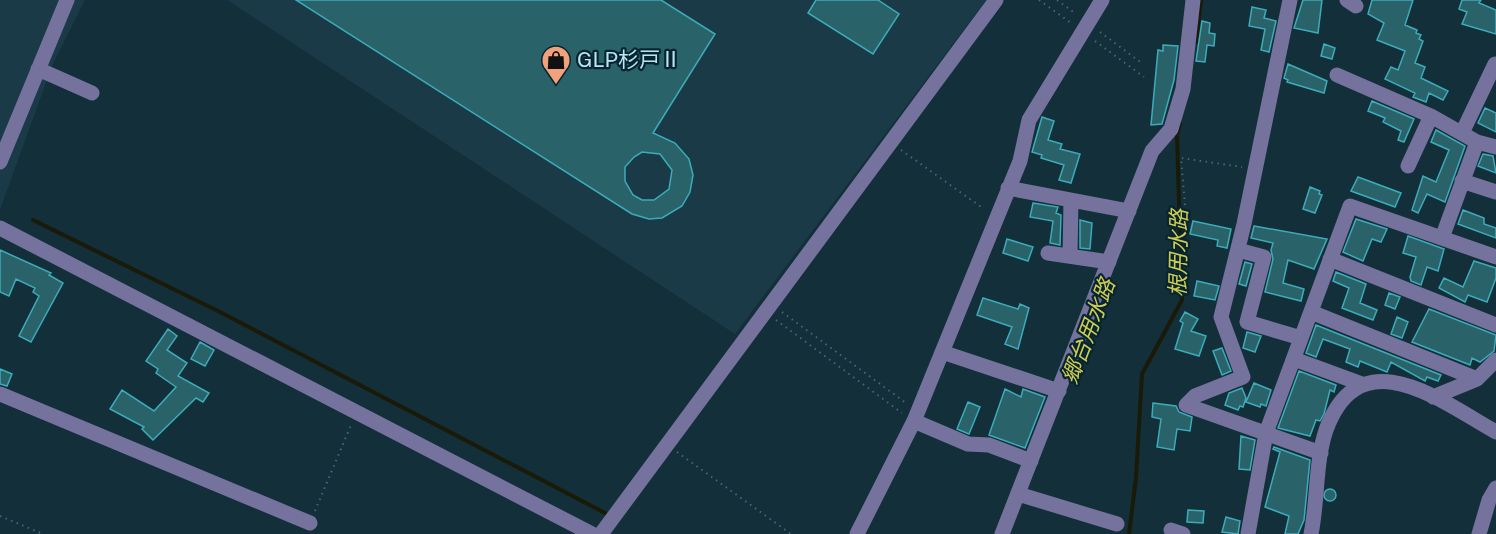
<svg xmlns="http://www.w3.org/2000/svg" width="1496" height="534" viewBox="0 0 1496 534" font-family="'Public Sans','Noto Sans JP',sans-serif">
<style>
.built{fill:#1a3a48}
.lines{fill:none;stroke-linecap:round;stroke-linejoin:round}
.stream{stroke:#1a1a09;stroke-width:4}
.building{fill:#296269;stroke:#3dacba;stroke-width:1.5;fill-rule:evenodd}
.path{stroke:#466774;stroke-width:2;stroke-dasharray:1.5 4.5;stroke-linecap:butt}
.minor{stroke:#75729e;stroke-width:15}
.labels{text-anchor:middle;stroke-width:4.5;stroke-linejoin:round;paint-order:stroke}
.poi-label{font-size:21px;fill:#bae4f6;stroke:#072530;text-anchor:start}
.water-label{font-size:22px;font-style:italic;fill:#d0cc51;stroke:#072530}
</style>
<rect width="100%" height="100%" fill="#122f3a"/>
<path class="built" d="M0,0h85l-33,66 -52,144z
M227,0h759l-251,334z"/>
<g class="lines">
<path class="stream" d="M1196,42l5,-42
M33,220l187,92 385,201
M1129,534l7,-56 6,-104 40,-74 -5,-165 3,-12"/>
</g>
<path class="building" d="M296,0h365l54,34 -62,99 22,10 14,16 4,16 -3,17 -8,14 -20,12 -13,1 -17,-5zM642,152l18,2 12,16 -3,19 -15,11h-12l-9,-5 -8,-14v-14l9,-10z
M816,0h62l21,14 -26,40 -65,-41z
M1303,0h19l-4,33 -24,-5z
M1372,0h41l-8,25 12,5 -1,3 5,2 -2,4 4,2 -8,22 10,4 -4,11 27,13 -5,9 -14,-7 -3,9 -13,-5 2,-4 -30,-14 6,-12 7,3 7,-19 -28,-11 7,-17 -16,-9z
M1462,0h19l-2,3 17,7v24l-34,-10 5,-12 -8,-3z
M1252,7l14,3 -2,8 12,3 -7,31 -8,-2 4,-21 -16,-3z
M1202,21l8,2 -1,10 6,1 -1,12 -7,-1 -2,17 -9,-1z
M1324,44l11,4 -3,11 -11,-3z
M1163,45l15,1 -4,34 -12,44 -11,1 7,-75 5,1z
M1288,64l39,17 -3,12 -37,-11 1,-2 -4,-2z
M1372,101l42,18 -10,23 -6,-2 3,-9 -18,-9 2,-4 -17,-7z
M1485,108l11,5v19l-18,-9z
M1042,117l12,4 -6,19 14,4 -2,5 20,5 -9,29 -12,-3 5,-15 -23,-7 1,-3 -10,-3z
M1436,130l29,16 -20,56 -18,-8 -9,19 -6,-3 11,-34 13,6 13,-32 -18,-8z
M1483,154l10,2 3,17 -18,-7z
M1358,177l43,16 -6,14 -44,-16z
M1310,187l10,4 -1,3 3,1 -7,18 -12,-4z
M1033,203l25,4 -2,6 5,2 -1,30 -10,-2 3,-22 -23,-4z
M1463,210l21,8v6l12,4v10l-38,-14z
M1356,219l31,10 -6,13 -9,-3 -9,22 -20,-9z
M1080,220l12,3 -2,26 -10,-1z
M1193,221l38,8 -4,19 -10,-2 1,-6 -28,-6z
M1254,226l73,13 -13,30 -26,-9 -5,23 21,6 -3,12 -36,-9 8,-33 -2,-9 2,-7 -22,-5z
M1408,236l36,13 -6,22 -11,-4 -6,18 -10,-4 -1,-4 6,-20 -13,-4z
M1007,239l26,8 -5,14 -25,-8z
M0,250l51,23 -2,2 14,8 -32,59 -12,-6 20,-40 -6,-4 2,-4 -19,-9 -7,17 -9,-4z
M1474,261l22,7v10l-9,24 -19,-7 -3,7 -26,-14 5,-10 19,9z
M1245,262l7,2 -6,22 -7,-2z
M1336,272l30,12 -6,19 17,7 -4,10 -31,-12 7,-20 -16,-7z
M1197,281l22,5 -4,14 -21,-4z
M1389,293l11,4 -5,12 -10,-4z
M983,298l35,11 2,-5 9,4 -11,41 -13,-5 7,-17 -35,-12z
M1429,309l67,26 -2,16 -14,11 -8,-4 -2,7 -58,-23z
M1185,312l13,7 -7,12 15,5 -7,20 -24,-7 8,-26 -3,-2z
M1397,317l11,5 -6,16 -11,-4z
M1316,325l125,50 -3,6 -11,-4 -2,4 -34,-19 -4,10 -27,-11 -2,6 -12,-5 4,-13 -27,-10 -7,18 -10,-4z
M168,329l9,7 -10,14 20,13 -9,13 31,17 -6,9 -7,-4 -43,42 -11,-11 2,-2 -34,-18 12,-19 32,21 22,-24 -20,-14 2,-4 -12,-8z
M1247,332l14,4 -6,16 -12,-4z
M200,342l14,8 -9,16 -14,-7z
M1222,348l9,23 -9,4 -9,-24z
M0,369l12,5 -5,12 -7,-2z
M1299,371l37,14 -2,7 -4,-2 -6,24 -4,7 -4,-1 -6,16 -32,-8z
M1254,383l17,7 -5,16 -5,-2 -1,3 -14,-5z
M1242,388l4,10 -3,9 -3,-1 -2,4 -13,-5 4,-12z
M1005,389l16,8 2,-8 22,8 -20,51 -36,-13z
M968,402l12,5 -11,27 -12,-5z
M1153,403l23,3 3,6 13,5 -2,14 -13,-2 -3,21 -17,-3 4,-28 -9,-2z
M1241,436l14,4 -5,30 -11,-1z
M1274,447l36,13 -6,60 -6,14h-13l4,-18 -24,-9 15,-55 -7,-3z
M1324 495a6 6 0 1 1 12 0a6 6 0 1 1-12 0Z
M1188,510l16,1 -1,12 -16,-1z
M1226,517l14,4 -2,13 -16,-2z"/>
<g class="lines">
<path class="path" d="M1039,0l32,23
M1057,0l19,14
M1100,32l43,32
M1095,41l49,36
M901,150l83,59
M1185,205l-4,-47 61,9
M782,312l124,91
M776,320l126,93
M677,452l114,82
M315,511l36,-86
M0,516l43,18"/>
<path class="minor" d="M1290,0l-46,224 -23,93 22,60 -48,19 -9,9 135,48
M1347,0l9,6
M38,69l54,24
M1337,75l94,41 46,26
M1462,133l33,-69
M0,162l67,-162
M1408,166l23,-50
M1462,181l34,11
M1008,188l121,23
M0,228l592,306
M1442,238l35,-96 19,5
M1238,250l26,7 -17,65 54,16
M1048,253l61,9
M1070,256l1,-56
M1330,259l166,66
M1311,312l166,67
M942,352l117,39
M1294,359l68,25
M0,394l310,129
M1433,397l44,-18 19,-19
M914,421l54,23 21,1 42,16
M1018,494l99,30
M1171,530l12,4
M601,534l395,-534
M857,534l57,-113 106,-260 9,-41 73,-120
M1002,534l150,-383 19,-22 12,-40 10,-89
M1248,534l18,-101 84,-227 146,51
M1311,534c7,-34 4,-71 15,-104 34,-93 115,-29 170,2
M1479,534l10,-34 7,-12"/>
</g>
<defs>
<g id="shop-pin" transform="scale(1.5)"><path d="M0 17L-7.5 6A9.5 9.5 0 1 1 7.5 6Z" fill="#f1a27b" stroke="#072530"/><path d="M-5-2.5h2.3a2.7 3.5 0 0 1 5.4 0H5L5.5 6h-11ZM-1.5-2.5h3a1.5 2.3 0 0 0-3 0Z" fill="#111"/></g>
</defs>
<g fill-rule="evenodd">
<use href="#shop-pin" x="556" y="60"/>
</g>
<g class="labels">
<g class="poi-label">
<text x="577" y="67">GLP杉戸Ⅱ</text>
</g>
<g class="water-label">
<text transform="translate(1178 253) rotate(-89)" y="8">根用水路</text>
<text transform="translate(1088 331) rotate(-69)" y="8">郷台用水路</text>
</g>
</g>
</svg>
